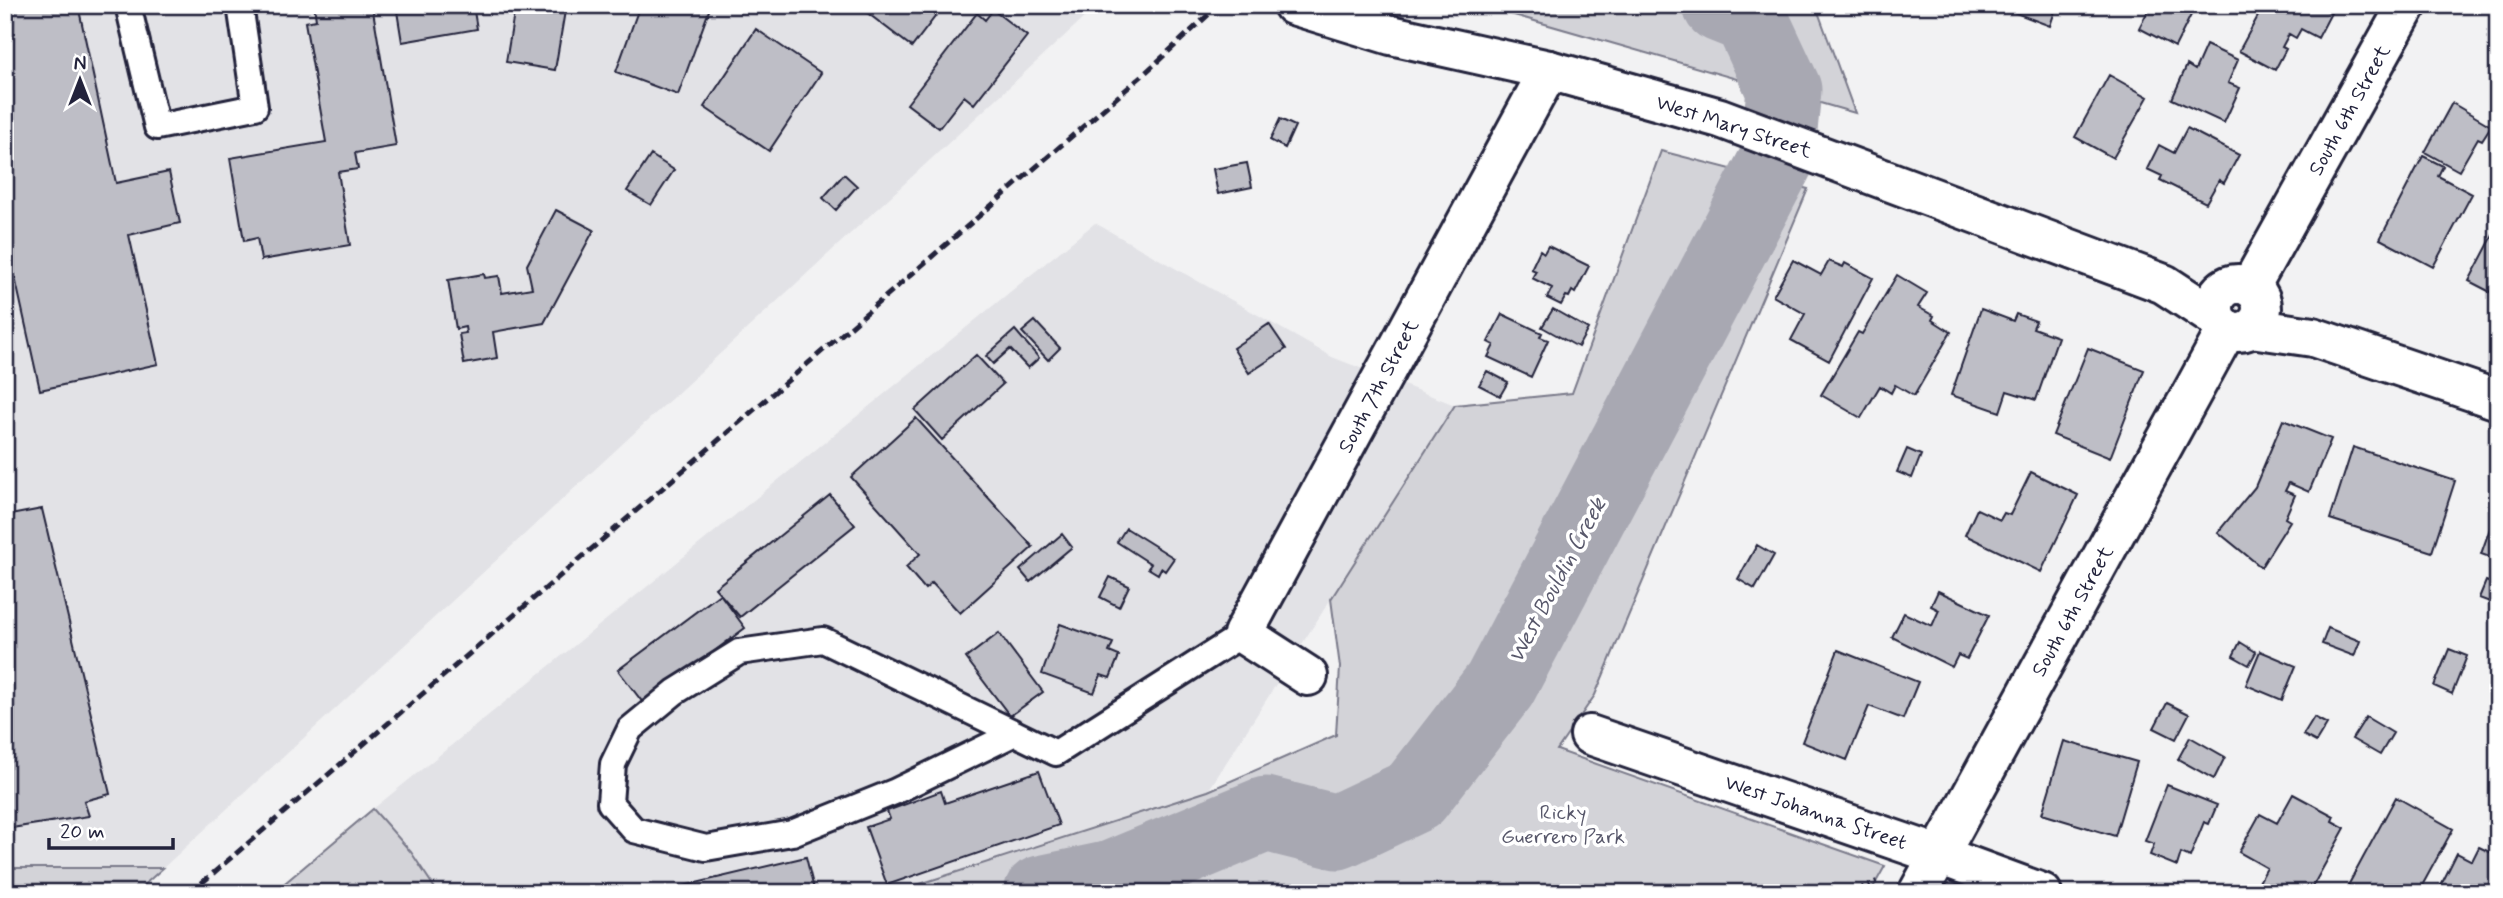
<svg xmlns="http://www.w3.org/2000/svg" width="2503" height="898" viewBox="0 0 2503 898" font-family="Mynerve,sans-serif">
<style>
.built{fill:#e2e2e6}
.green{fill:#d3d3d8;stroke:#7a7a8a;stroke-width:2}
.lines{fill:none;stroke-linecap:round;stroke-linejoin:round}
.stream{stroke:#727282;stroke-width:12}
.river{stroke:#a8a8b2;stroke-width:75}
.building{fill:#bebec6;stroke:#22223b;stroke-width:2}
.lane-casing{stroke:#22223b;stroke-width:30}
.street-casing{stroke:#22223b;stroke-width:44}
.secondary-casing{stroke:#22223b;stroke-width:44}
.path{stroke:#22223b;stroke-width:4.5;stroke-dasharray:2 5;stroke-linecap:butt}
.lane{stroke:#fff;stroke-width:24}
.street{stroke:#fff;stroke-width:38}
.secondary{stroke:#fff;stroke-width:38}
.rail{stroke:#22223b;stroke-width:5;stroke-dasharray:10 5;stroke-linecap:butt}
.labels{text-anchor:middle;stroke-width:7;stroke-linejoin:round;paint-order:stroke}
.street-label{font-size:21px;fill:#22223b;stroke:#fff}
.park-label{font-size:21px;fill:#57576a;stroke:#fff}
.water-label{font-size:23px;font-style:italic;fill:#58586b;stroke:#fff}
</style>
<rect width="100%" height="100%" fill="#f2f2f3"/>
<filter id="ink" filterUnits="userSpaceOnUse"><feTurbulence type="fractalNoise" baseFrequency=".0143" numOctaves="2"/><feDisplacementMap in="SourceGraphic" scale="14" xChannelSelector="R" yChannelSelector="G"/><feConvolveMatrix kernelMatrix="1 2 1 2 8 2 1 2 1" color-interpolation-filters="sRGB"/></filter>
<g filter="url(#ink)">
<path class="built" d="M5,5h1062l19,11 -923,852h-158z
M1095,223l237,134 123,48 -247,386 -316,102h-454l-27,-41 -38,-43z"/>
<path class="green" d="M1479,5h334l4,4 38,104z
M1661,151l147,38 -213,506 -38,55 328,116 -15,27h-978l316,-102 128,-56 4,-68 -9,-68 124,-194 117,-12z
M373,809l38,43 27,41h-165z
M5,868h158l-28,25h-130z"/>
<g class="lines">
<path class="stream" d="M1087,883v10"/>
<path class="river" d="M1041,893l71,-15 154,-64 71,18 78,-37 85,-110 277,-526 7,-69 -34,-73 -30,-12"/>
</g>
<path class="building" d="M5,5h73l38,178 53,-11 11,51 -51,12 29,129 -118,26 -35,-158z
M314,5h58l24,141 -41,7 3,16 -20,3 12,73 -89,15 -4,-22 -13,3 -14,-83 96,-16 -21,-120 11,-2z
M396,5h77l4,24 -75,13z
M524,5h42l-11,65 -49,-8 9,-55 9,1z
M640,5h71l-33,90 -62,-23z
M857,5h87l-32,42z
M1995,5h62l-7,21z
M2151,5h45l-21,42 -36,-19z
M2264,5h60l-2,3 9,5 -13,25 -17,-9 -5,9 -7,-4 -7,13 4,2 -11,21 -36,-19z
M993,10l34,26 -53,68 -10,-8 -25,32 -32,-24 70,-91 8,7z
M756,29l65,44 -52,78 -65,-44z
M2206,45l32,15 -10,23 12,5 -16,35 -52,-24 15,-34 8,5z
M2109,75l39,22 -35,61 -38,-21z
M2452,103l39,23 -9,14 -4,-2 -19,33 -34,-19z
M1280,119l15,7 -10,22 -15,-8z
M2187,128l52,27 -15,28 -5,-3 -13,23 -46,-23 2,-4 -15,-7 12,-24 15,8z
M651,155l23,15 -23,35 -24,-14z
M2423,156l20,10 -5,10 34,18 -39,73 -53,-28z
M1247,163l5,24 -34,7 -5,-25z
M844,174l13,12 -21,24 -13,-12z
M556,210l38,20 -50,93 -51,9 4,26 -33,6 -5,-30 7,-1 -1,-6 -9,2 -8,-49 36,-6 1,4 14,-2 3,17 30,-5 -5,-23z
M2498,226v70l-29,-15z
M1548,246l41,20 -14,27 -3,-2 -3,6 -3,-1 -5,9 -14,-7 5,-10 -20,-10 4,-7 -5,-2 9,-19 4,3z
M1793,260l28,15 8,-14 14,6 2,-4 28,15 -44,83 -38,-21 14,-26 -32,-18z
M1897,275l30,18 -9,14 16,9 -2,4 19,12 -37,64 -19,-11 -4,8 -11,-7 -19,32 -40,-23 37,-63 4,2z
M1553,309l35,20 -10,18 -36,-20z
M1981,309l32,12 3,-7 20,7 -3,7 25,9 -22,63 -29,-9 -7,21 -49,-17z
M1502,314l40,19 -2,4 8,3 -17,37 -43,-20 6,-12 -6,-3z
M1035,321l25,27 -12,12 -26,-28z
M1269,324l17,25 -37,24 -16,-25z
M1015,330l24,28 -11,10 -18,-19 -17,15 -7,-8z
M2088,348l56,22 -34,88 -57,-23z
M976,355l27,29 -61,56 -27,-30z
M1487,371l21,11 -8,14 -21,-11z
M916,418l117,129 -73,66 -28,-30 -7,6 -19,-22 14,-13 -69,-77z
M2283,420l48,19 -22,53 -20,-9 -4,8 10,4 -10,23 5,3 -29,46 -43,-35 37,-45z
M2353,447l102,34 -23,71 -102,-33z
M1907,449l14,6 -9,23 -15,-6z
M2031,472l47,23 -37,77 -76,-37 12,-26 23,11 4,-7 6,2z
M830,495l25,30 -115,92 -25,-29z
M2498,506v54l-17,-6z
M42,509l68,285 -26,7 5,15 -84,13v-313z
M1126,528l48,30 -9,13 -4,-3 -3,6 -10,-6 3,-4 -34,-22z
M1062,534l10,13 -42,35 -10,-12z
M1757,545l17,10 -19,34 -17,-10z
M1110,577l19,9 -10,21 -19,-10z
M2486,581l12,5v19l-19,-7z
M1938,591l51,24 -22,44 -9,-4 -6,12 -60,-30 12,-24 28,13 7,-16 -8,-4z
M720,594l25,34 -101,76 -26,-34z
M1060,624l53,19 -4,9 10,4 -9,22 -9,-3 -7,18 -52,-19z
M2328,628l32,13 -6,15 -32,-12z
M999,633l44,59 -33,24 -44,-58z
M2240,642l16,10 -7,13 -16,-9z
M2449,649l18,7 -15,38 -18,-8z
M1838,650l80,32 -15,37 -34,-13 -22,54 -45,-18z
M2260,651l36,15 -14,34 -36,-15z
M2167,703l22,11 -13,25 -22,-11z
M2314,717l13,7 -11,18 -13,-7z
M2366,717l27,16 -13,22 -28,-16z
M2190,737l35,20 -11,22 -36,-20z
M2064,741l73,21 -22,74 -73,-22z
M1039,771l20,54 -172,60 -21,-58 24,-8 -3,-8 54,-20 4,12z
M2167,785l50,20 -8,19 -5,-2 -14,35 -9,-4 -4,13 -27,-11 4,-11 -9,-3z
M2293,794l41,22 -2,5 13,7 -36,65h-36l-15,-9 9,-16 -28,-16 21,-38 17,9z
M2396,797l57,32 -35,64h-74z
M2479,847l19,9 -6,15 6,3v19h-61l20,-40 15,8z
M806,857l9,36h-135l-1,-6z"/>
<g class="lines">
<g class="lane-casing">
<path id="lane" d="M128,5l29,122 98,-20 -15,-102
M1015,733l-121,59 -102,41 -86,15 -72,-18 -24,-27 3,-39 17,-35 45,-37 64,-40 84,-12 233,113 187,-119"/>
</g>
<g class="street-casing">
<path id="street" d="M2250,287l157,-282
M1308,676l-65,-42 306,-564
M1590,735l349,120 103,38
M1918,893l309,-564"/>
</g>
<g class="secondary-casing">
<path id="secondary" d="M1293,5l98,30 158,35 171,48 444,166 52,34
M2214 308a24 24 0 1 1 48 0a24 24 0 1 1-48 0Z
M2251,328l62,9 185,63"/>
</g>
<path class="path" d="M1849,893l31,-13"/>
<use href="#lane" class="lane"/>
<use href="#street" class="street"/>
<use href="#secondary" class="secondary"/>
<path class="rail" d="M190,893l601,-515 353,-304 75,-69"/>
</g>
</g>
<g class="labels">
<g class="street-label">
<text transform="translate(2349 110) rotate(-61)" y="7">South 6th Street</text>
<text transform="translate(1734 126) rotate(18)" y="7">West Mary Street</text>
<text transform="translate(1378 386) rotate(-62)" y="7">South 7th Street</text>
<text transform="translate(2072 611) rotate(-61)" y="7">South 6th Street</text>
<text transform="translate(1816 812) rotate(19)" y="7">West Johanna Street</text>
</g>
<g class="park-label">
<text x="1563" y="819">Ricky<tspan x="1563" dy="24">Guerrero Park</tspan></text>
</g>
<g class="water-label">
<text transform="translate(1556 580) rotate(-62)" y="8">West Bouldin Creek</text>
</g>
</g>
<rect width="2503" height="898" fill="none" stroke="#fff" stroke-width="28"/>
<rect x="14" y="14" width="2475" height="870" fill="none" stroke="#22223b" stroke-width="2.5" filter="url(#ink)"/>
<g transform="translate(80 80)" stroke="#ffffff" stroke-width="5" paint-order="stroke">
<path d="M0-5L12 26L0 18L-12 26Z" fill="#22223b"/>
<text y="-10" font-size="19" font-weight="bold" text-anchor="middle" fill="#22223b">N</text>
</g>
<path d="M49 838v10h124v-10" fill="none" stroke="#22223b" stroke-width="3.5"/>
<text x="60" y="838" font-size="21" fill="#22223b" stroke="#ffffff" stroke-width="5" paint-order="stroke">20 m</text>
</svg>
